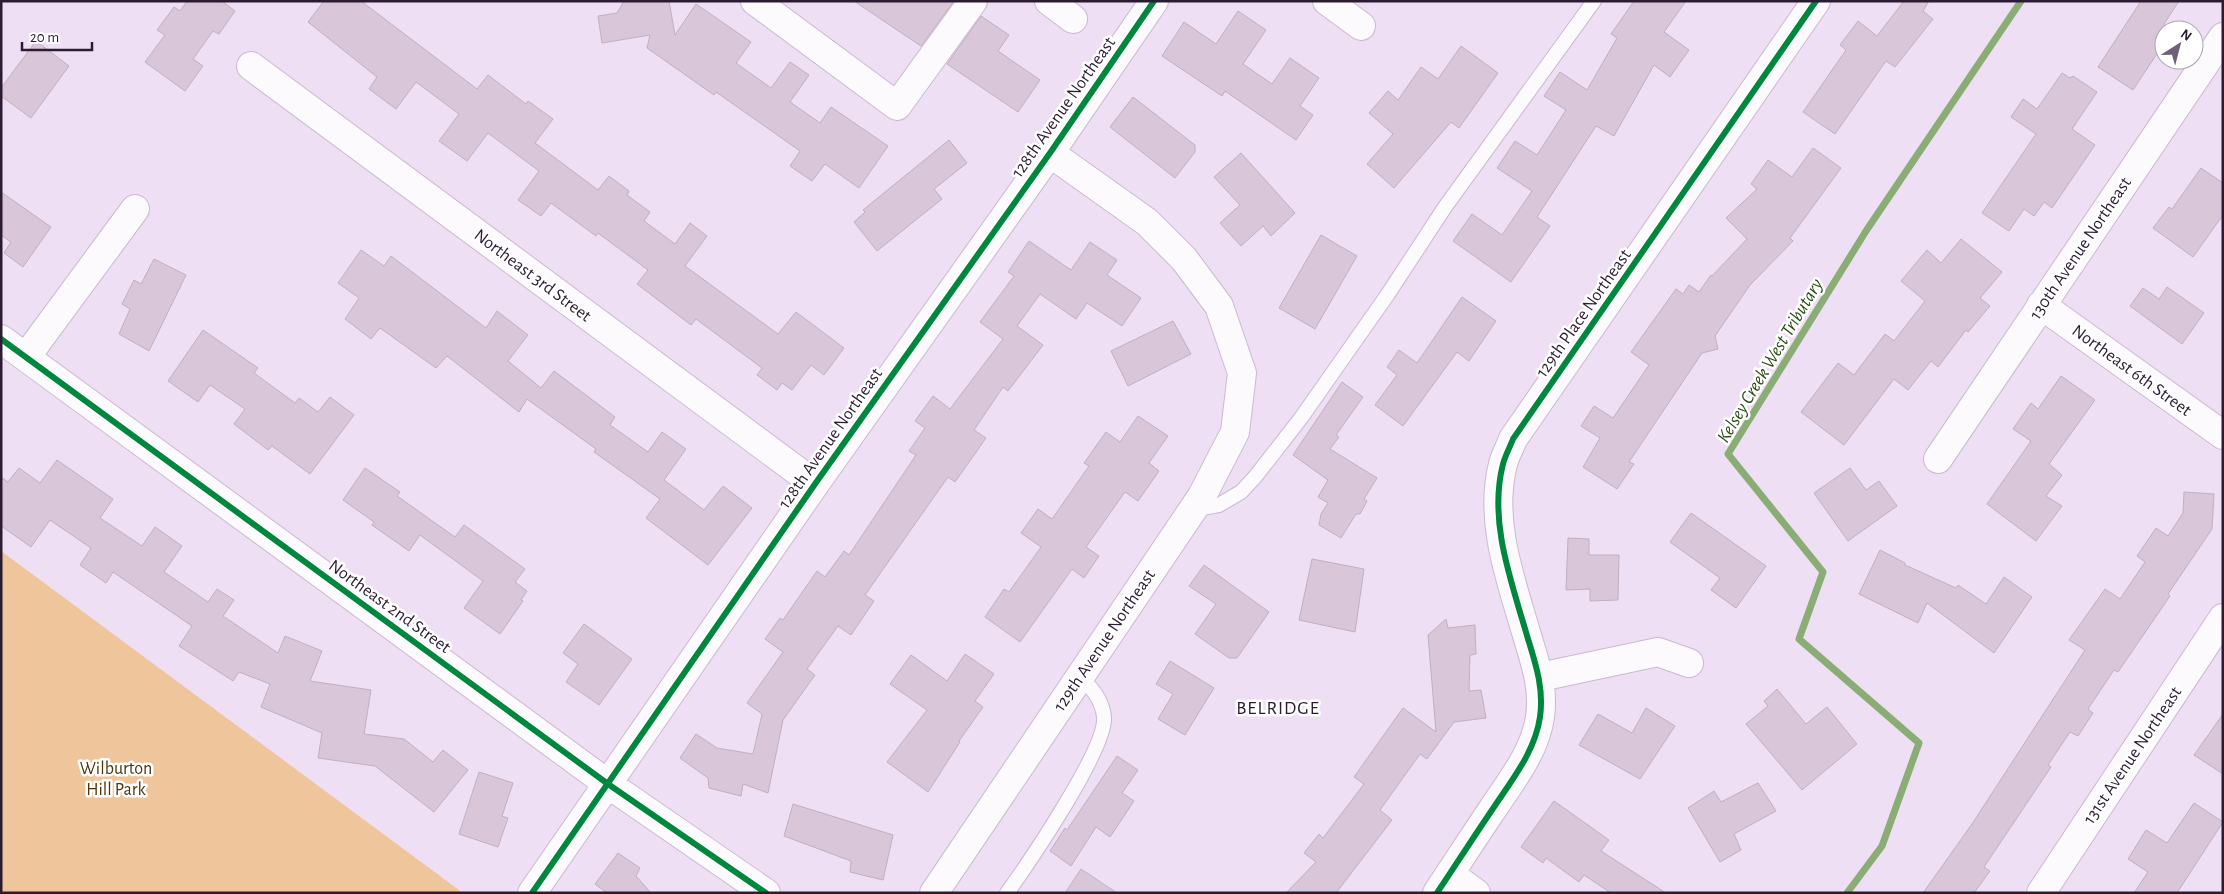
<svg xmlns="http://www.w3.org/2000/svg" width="2224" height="894" viewBox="0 0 2224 894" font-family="'Alegreya Sans',sans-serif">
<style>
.green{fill:#efc69b}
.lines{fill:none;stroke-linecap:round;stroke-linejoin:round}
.stream{stroke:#8aad76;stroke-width:7}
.building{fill:#d9c6d8;stroke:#c1afc1}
.lane-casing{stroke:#c9bacf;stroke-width:16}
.street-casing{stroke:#c9bacf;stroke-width:30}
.lane{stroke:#fcfafd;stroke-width:14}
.street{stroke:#fcfafd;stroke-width:28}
.cycleway-casing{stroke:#fff;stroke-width:9}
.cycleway{stroke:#00873e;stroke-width:6}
.labels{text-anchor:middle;stroke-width:5;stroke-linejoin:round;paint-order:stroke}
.street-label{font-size:18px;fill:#2c1c33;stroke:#fff}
.park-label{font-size:18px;fill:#4e360d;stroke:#fff}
.water-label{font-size:19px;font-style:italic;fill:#284d10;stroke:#fff}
.neighbourhood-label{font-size:19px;letter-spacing:1px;fill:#2c1c33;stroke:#fff}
</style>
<rect width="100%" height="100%" fill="#eedff4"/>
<path class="green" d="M1,551l462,342h-462z"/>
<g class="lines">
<path class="stream" d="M1847,893l35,-47 37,-103 -120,-104 24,-67 -95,-118 138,-223 155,-230"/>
</g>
<path class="building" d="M187,1h35l13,10 -16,23 -6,-3 -20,28 10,7 -18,25 -40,-29 20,-27 -8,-5 17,-23 6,4z
M324,1h37l116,88 11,-14 38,29 2,-3 25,18 -18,24 63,47 11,-14 20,15 -2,4 23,17 -6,9 31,23 15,-21 17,13 -22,30 93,68 18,-22 48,36 -20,27 -13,-10 -19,25 -10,-7 -5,7 -20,-15 5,-7 -66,-49 -5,6 -54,-41 11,-14 -50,-37 -2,3 -45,-33 -10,13 -23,-16 21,-29 -51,-38 -21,28 -28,-20 20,-27 -43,-32 -20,27 -27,-20 8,-12 -69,-55z
M624,1h45l6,34 21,-31 55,38 -15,21 35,25 19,-26 19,13 -19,27 30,21 11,-16 57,39 -29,42 -34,-24 -13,17 -22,-15 10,-15 -84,-59 -2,3 -67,-47 3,-13 -48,8 -4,-27 19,-3z
M854,1h100l-33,45z
M1634,1h52l-22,31 25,18 -19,27 -16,-12 -40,71 -18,-10 -59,91 13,9 -39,56 -58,-41 19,-27 30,21 30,-44 -35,-23 18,-27 22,14 29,-45 -22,-14 16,-24 27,18 30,-52 -6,-4z
M1904,1h25l-6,10 10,8 -38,48 -9,-6 -51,73 -32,-22 43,-62 -6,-5 18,-24 19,15z
M2141,1h38l-15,23v19l-31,47 -35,-23z
M1238,11l28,19 -23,34 29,20 18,-26 29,20 -19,28 13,9 -17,25 -71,-49 -3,5 -60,-40 22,-34 32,22z
M981,16l28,19 -11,16 42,29 -22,32 -71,-48z
M36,41l33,25 -38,52 -30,-22v-8z
M1461,46l37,27 -39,55 -8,-6 -57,66 -27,-24 26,-30 -24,-21 19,-22 10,9 23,-33 17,12z
M2062,73l8,5 3,-2 24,16 -25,37 23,16 -43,63 -8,-6 -10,14 -10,-7 -15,22 -27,-18 54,-79 -25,-17 12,-18 14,10z
M1133,97l62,48v7l-20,26 -65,-51z
M949,140l18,23 -33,26 8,10 -65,52 -23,-29 11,-10 -2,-2z
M1813,148l28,20 -51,70 3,3 -43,44 -35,51 3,13 -16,4 -73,109 5,2 -17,25 -34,-22 17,-29 -19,-12 13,-20 19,12 36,-53 -18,-13 45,-63 7,5 6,-9 10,7 12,-17 1,1 35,-37 -21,-21 31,-29 -6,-5 17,-24 24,17z
M1241,153l54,60 -24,23 -8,-10 -22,20 -21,-23 20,-18 -26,-28z
M2201,168l22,15v32l-30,42 -40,-29 16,-21 3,2z
M1,192l50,35 -28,40 -19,-14 7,-11 -10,-7z
M1321,235l36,21 -42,73 -36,-21z
M1961,239l41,33 -22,26 10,8 -22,26 -2,-2 -28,37 -7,-6 -23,29 -14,-11 -50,66 -43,-33 37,-49 16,12 31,-41 9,7 31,-40 -24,-20 26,-31 14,13z
M1029,241l42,29 19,-28 27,18 -10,15 34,23 -19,28 -35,-23 -11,16 -36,-25 -23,32 26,19 -35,46 -5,-4 -29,43 12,8 -31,44 -7,-5 -83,118 9,6 -23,34 -13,-9 -31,43 8,6 -32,45 -15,73 -25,-9 -2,12 -32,-8 -1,-10 -28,-20 16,-24 21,14 36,6 9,-40 -15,-11 36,-51 -18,-13 15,-21 3,2 34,-49 8,6 19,-26 5,4 67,-100 -7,-4 16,-23 -10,-7 18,-25 17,13 53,-70 -23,-17 34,-46 -6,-4z
M361,250l23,16 7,-10 95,72 11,-17 31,24 -20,26 33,27 13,-17 61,46 -5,8 38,27 14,-20 24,17 -22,31 40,30 19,-24 29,22 -44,57 -62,-47 14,-19 -66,-47 2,-3 -69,-50 -8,13 -72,-56 -11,12 -56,-40 -9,11 -26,-20 14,-21 -21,-15z
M154,259l32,16 -37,76 -30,-17 11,-25 -8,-5 12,-24 7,4z
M2167,287l37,26 -22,31 -52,-38 13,-18 16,11z
M1462,297l34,24 -27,40 -12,-9 -54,74 -28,-21 22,-30 -10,-8 12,-17 18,13z
M1173,321l18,33 -63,32 -17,-35z
M203,330l55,38 -4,5 41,30 4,-5 19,14 12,-15 24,18 -44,59 -38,-28 -4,4 -34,-26 11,-15 -35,-24 -12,17 -30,-21z
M2061,376l34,24 -46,64 13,11 -16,21 16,10 -26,35 -49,-37 44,-63 -18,-12 18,-26 7,6z
M1342,382l21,15 -27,38 3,2 -9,12 47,29 -13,21 3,2 -7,13h-4l-15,24 -22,-13 2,-11 7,-11 -10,-6 10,-17 -35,-25z
M1138,416l30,20 -19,27 10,8 -21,30 -13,-9 -39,55 13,9 -15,22 -12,-9 -52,73 -35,-25 19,-28 5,3 32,-45 -20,-14 17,-24 14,10 37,-53 -5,-3 22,-31 14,10z
M57,460l56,39 -13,19 42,28 13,-19 27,19 -18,26 44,30 9,-13 17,11 -11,16 55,37 7,-17 37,15 -12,30 61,9 -7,44 40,5 29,23 10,-12 25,20 -34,42 -59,-46 -57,-8 4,-25 -61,-26 9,-23 -31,-12 -6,9 -54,-35 13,-20 -79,-54 -7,11 -26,-18 11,-17 -41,-28 -19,27 -30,-21v-49l7,5 11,-14 21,15z
M365,468l35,24 -3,4 58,41 9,-12 61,44 -10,13 12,9 -6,9 2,1 -23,33 -36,-26 19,-27 -63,-46 -11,16 -37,-26 2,-3 -31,-22z
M1850,468l16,22 13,-9 18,25 -49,35 -34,-48z
M2184,492l30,2 -2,35 -44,65 2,2 -52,76 -4,-2 -26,39 5,4 -15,23 -8,-4 -22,33 3,2 -67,100 6,4 -16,22h-51l49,-69 113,-174 -16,-10 36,-51 15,10 25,-37 -8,-6 19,-28 12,8 15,-23z
M1691,513l75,53 -30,42 -25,-18 9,-12 -50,-36z
M1568,538l21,1v16h30l-1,45 -28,1v-12l-24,1z
M1880,550l25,13v2l51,23 2,-3 28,19 18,-27 28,20 -38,56 -67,-50 -9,20 -59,-29z
M1312,559l52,10 -9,63 -56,-12z
M1204,565l65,47 -32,46h-8l-34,-24 21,-30 -27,-18z
M1446,619l2,9 27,-3 1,29 -6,1 -1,36 12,-1 5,28 -32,4 -27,37 -7,-5 -40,56 12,10 -56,73h-50l30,-31 -12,-9 15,-19 4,4 41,-54 -10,-7 49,-69 33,24 -8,-97z
M584,624l48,35 -33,46 -33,-23 12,-18 -15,-11z
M965,654l29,20 -19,27 8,6 -24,34 1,1 -32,50 -41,-30 40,-52 -37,-26 21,-29 36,26z
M1170,661l44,27 -29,47 -27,-16 15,-25 -17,-10z
M1777,689l29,35 21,-17 30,37 -55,46 -56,-66 22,-18 -4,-5z
M1646,708l29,18 -35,53 -61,-34 19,-31 34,19z
M2223,714v60l-29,-19z
M1117,756l21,14 -16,23 12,8 -24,36 -14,-10 -25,39 -21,-15 15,-23 2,2z
M479,772l34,11 -11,33 6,2 -10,29 -39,-13z
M1758,783l18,28 -42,23 7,16 -21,12 -32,-54 26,-17 7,11z
M1554,801l55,39 -8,11 65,42h-55l-27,-18 -5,7 -33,-24 -3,5 -22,-16z
M2194,803l29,19 -46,71h-43l14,-21 -20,-13 18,-29 21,13z
M793,804l100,31 -10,45 -33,-8 1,-11 -67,-25z
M618,853l22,15 -4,8 15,17h-44l-12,-9z
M1081,869l36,24h-52z"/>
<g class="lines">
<g class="lane-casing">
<path id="lane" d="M1195,509l24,-4 22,-13 14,-15 46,-59 87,-124 57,-87 149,-206
M1007,893c21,-29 100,-145 97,-176 -2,-19 -13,-29 -25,-42"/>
</g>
<g class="street-casing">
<path id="street" d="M755,1l142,105 76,-105
M1049,1l24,18
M1327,1l34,25
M251,66l564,418
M2041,305l182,130
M1,339l607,445 158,109
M26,357l109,-148
M1938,459l285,-422
M1540,677l118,-25 31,11
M1450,874l26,19
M532,893l283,-409 235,-331 104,-152
M934,893l268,-397 33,-64 7,-59 -23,-67 -35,-47 -37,-37 -97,-69
M1437,893c18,-27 36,-55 55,-83 19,-29 43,-58 48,-93 4,-28 -4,-52 -12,-78 -16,-56 -40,-117 -25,-175 2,-8 7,-17 10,-25l303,-438
M2041,893l182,-275"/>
</g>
<use href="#lane" class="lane"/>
<use href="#street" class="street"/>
<g class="cycleway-casing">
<path id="cycleway" d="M1,339l607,445 158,109
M532,893l283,-409 235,-331 104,-152
M1437,893c18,-27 36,-55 55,-83 19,-29 43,-58 48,-93 4,-28 -4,-52 -12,-78 -16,-56 -40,-117 -25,-175 2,-8 7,-17 10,-25l303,-438"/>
</g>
<use href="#cycleway" class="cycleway"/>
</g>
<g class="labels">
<g class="street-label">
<text transform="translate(1063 107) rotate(-55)" y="6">128th Avenue Northeast</text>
<text transform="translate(2080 248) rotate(-56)" y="6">130th Avenue Northeast</text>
<text transform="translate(533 275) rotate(37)" y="6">Northeast 3rd Street</text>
<text transform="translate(1583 313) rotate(-55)" y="6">129th Place Northeast</text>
<text transform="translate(2132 370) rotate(36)" y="6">Northeast 6th Street</text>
<text transform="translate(830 438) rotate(-55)" y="6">128th Avenue Northeast</text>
<text transform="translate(390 606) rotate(36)" y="6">Northeast 2nd Street</text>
<text transform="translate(1104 640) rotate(-56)" y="6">129th Avenue Northeast</text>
<text transform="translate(2132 755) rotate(-56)" y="6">131st Avenue Northeast</text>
</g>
<g class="park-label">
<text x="116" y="774">Wilburton<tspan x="116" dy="21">Hill Park</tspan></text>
</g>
<g class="water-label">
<text transform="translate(1769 360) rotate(-59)" y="7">Kelsey Creek West Tributary</text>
</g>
<g class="neighbourhood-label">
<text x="1278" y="714">BELRIDGE</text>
</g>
</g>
<rect width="2224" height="894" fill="none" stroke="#2c1c33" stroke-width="5"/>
<g transform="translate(2179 45) rotate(36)"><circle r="24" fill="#ffffff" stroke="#aba4ad"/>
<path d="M0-4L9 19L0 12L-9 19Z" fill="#706077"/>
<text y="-8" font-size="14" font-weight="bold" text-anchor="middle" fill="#2c1c33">N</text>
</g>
<path d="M22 42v8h70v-8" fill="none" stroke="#2c1c33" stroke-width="2.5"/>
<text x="30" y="42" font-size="15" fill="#2c1c33" stroke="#ffffff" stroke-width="4" paint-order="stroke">20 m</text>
</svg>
